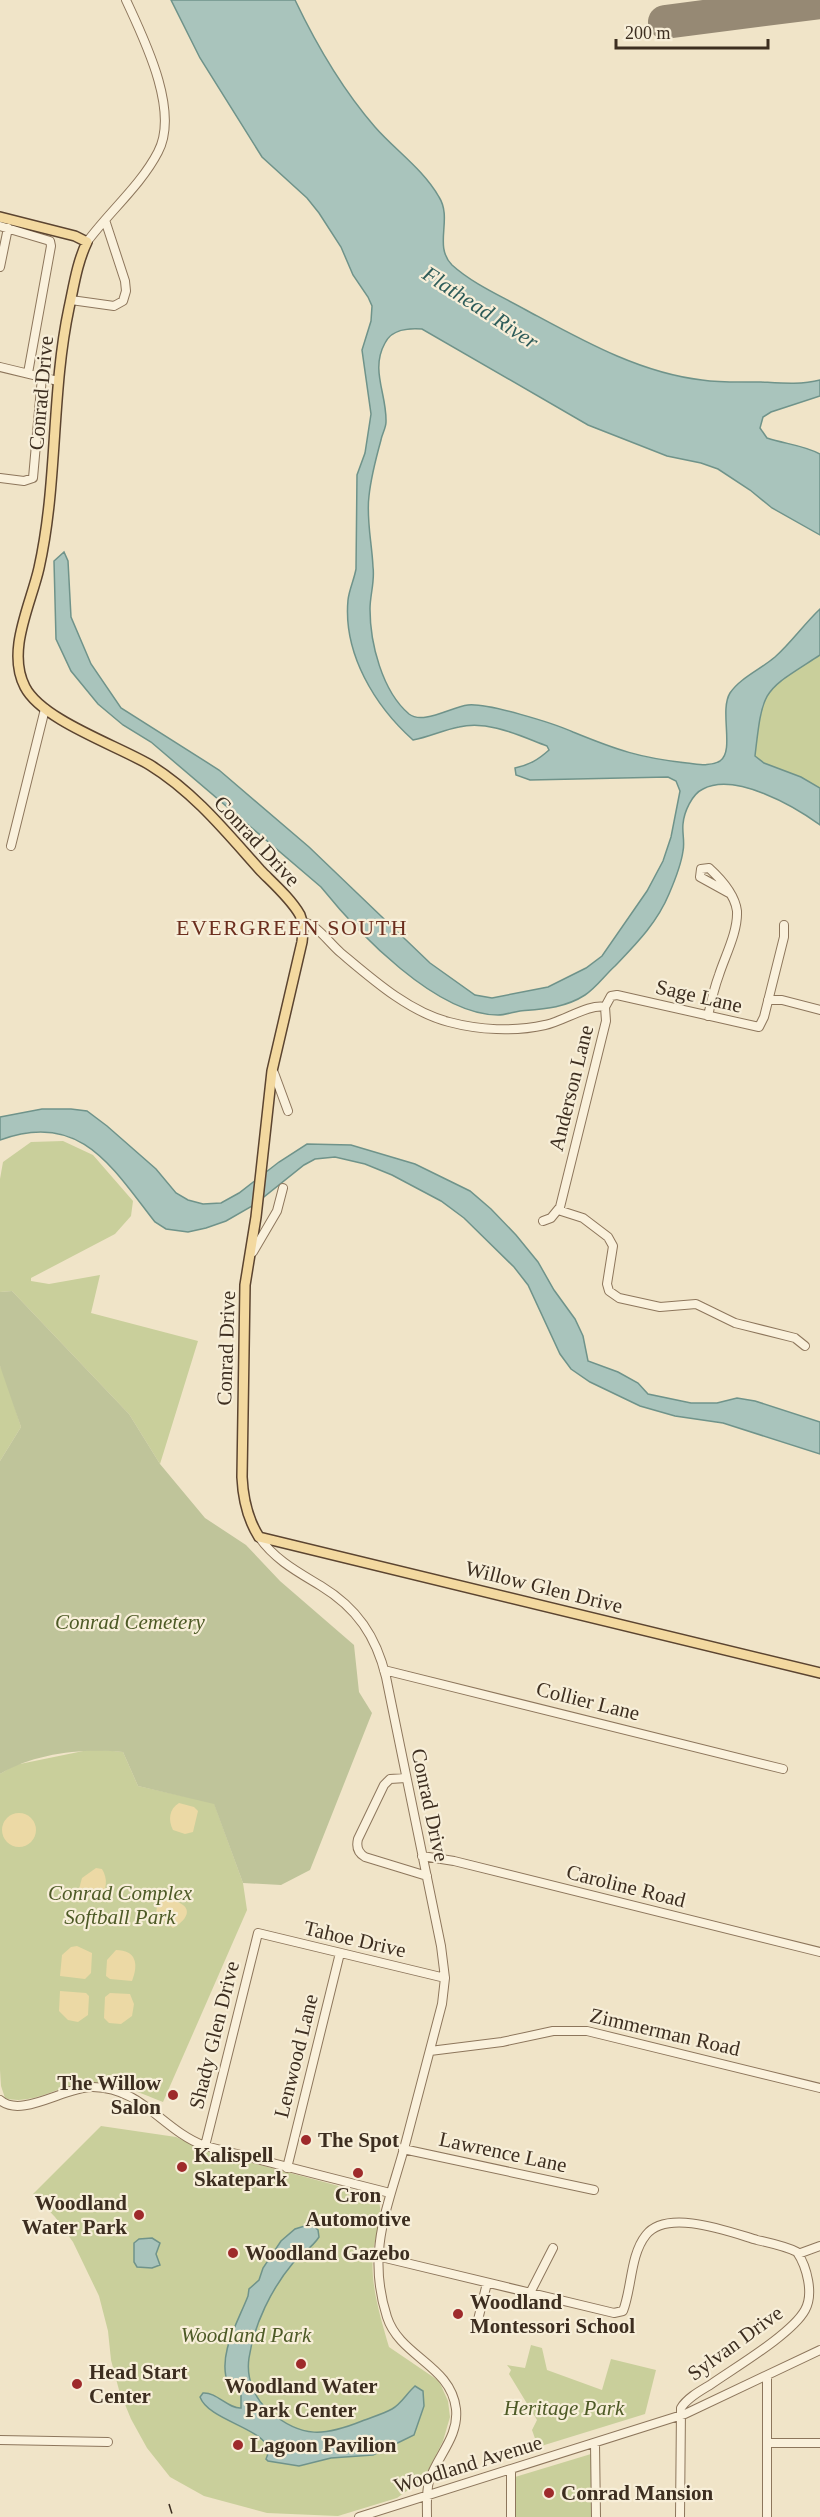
<svg xmlns="http://www.w3.org/2000/svg" width="820" height="2517" viewBox="0 0 820 2517" font-family="'Times New Roman',serif">
<style>
.green{fill:#c9cf9b}
.sand{fill:#ecd9a5}
.cemetery{fill:#bfc49a}
.water{fill:#a9c4bc;stroke:#6f938a;stroke-width:1.5}
.lines{fill:none;stroke-linecap:round;stroke-linejoin:round}
.runway{stroke:#968974;stroke-width:34}
.minor-casing{stroke:#8d765c;stroke-width:10}
.major-casing{stroke:#5b4430;stroke-width:12}
.minor{stroke:#faf1dc;stroke-width:8}
.major{stroke:#f3d9a0;stroke-width:9}
.rail{stroke:#3d2e20;stroke-width:1.5;stroke-dasharray:10 10;stroke-linecap:butt}
.poi-dot{fill:#9e2a2b;stroke:#f7eed8;stroke-width:2}
.labels{text-anchor:middle;stroke-width:4.5;stroke-linejoin:round;paint-order:stroke}
.street-label{font-size:21px;fill:#3d2e20;stroke:#f7eed8}
.park-label{font-size:21px;font-style:italic;fill:#4d5a26;stroke:#f7eed8}
.poi-label{font-size:21px;font-weight:bold;fill:#3d2e20;stroke:#f7eed8;text-anchor:start}
.water-label{font-size:22px;font-style:italic;fill:#2f5d5a;stroke:#f7eed8}
.neighbourhood-label{font-size:22px;letter-spacing:1.5px;fill:#6b2e1e;stroke:#f7eed8}
</style>
<rect width="100%" height="100%" fill="#f0e4c8"/>
<path class="green" d="M820,655v133l-19,-11 -38,-14 -8,-7c7,-67 7,-66 65,-101z
M63,1141l30,14 40,46 -2,15 -16,18 -84,44v3l18,3 51,-9 -9,38 107,28 -38,123 -31,-50 -117,-123 -12,1v-113l3,-17 28,-20z
M0,1366l4,7 17,54 -21,34z
M93,1749l30,3 15,34 76,17 29,80 4,27 -84,192c-25,-10 -53,-23 -81,-19 -26,4 -51,23 -77,15l-4,-12 -1,-16v-296l15,-9z
M101,2126l75,11 28,13 172,46c11,17 -2,39 -3,59 -3,30 8,64 16,92l50,34 9,20 2,16 -7,24 -14,28 -11,14 -21,15 -59,18 -71,-3 -63,-17 -34,-19 -23,-29 -16,-29 -12,-29 -8,-30 -3,-29 -9,-35 -26,-54 -18,-25 -22,-23z
M531,2345l11,3 5,22 55,20 9,-31 45,11 -11,44 -107,33 -6,-17 5,-10 -28,-46 2,-4 -4,-5 18,3z
M591,2454v63h-76v-40z"/>
<path class="sand" d="M179,1803l15,4 4,4 -5,21 -8,2 -12,-4c-5,-10 -4,-21 6,-27z
M2 1830a17 17 0 1 1 34 0a17 17 0 1 1-34 0Z
M96,1868l6,1c6,10 5,20 -2,29l-17,-4 -4,-5 3,-11z
M165,1899c25,3 30,16 8,29l-17,-14 1,-8z
M77,1946l15,7 -1,20 -6,6 -25,-3 2,-21 9,-8z
M116,1950c20,0 23,14 16,31l-22,-2 -4,-3 1,-16z
M60,1991l26,2 3,3 -1,19 -10,7 -10,-2 -9,-9z
M110,1993l20,1 4,10 -2,12 -11,8 -12,-1 -5,-5 1,-21z"/>
<path class="cemetery" d="M12,1291l117,123 31,50 45,54 41,27 34,36 74,64 5,47 13,21 -62,157 -29,15 -38,-2 -29,-79 -76,-18 -15,-34c-40,-4 -88,1 -123,22v-313l21,-34 -21,-61v-74z"/>
<path class="water" d="M171,0h124c21,44 47,89 80,127 20,23 48,42 64,70 14,22 -6,49 13,68 21,19 49,31 74,45 54,29 113,63 176,70 20,3 39,2 59,2 19,1 40,3 59,-2v16l-49,16 -8,5 -3,11 7,10c18,6 36,7 53,16v81l-48,-27 -22,-18 -32,-21 -17,-6 -34,-7 -79,-31 -166,-96c-14,-1 -30,0 -37,14 -15,27 2,51 1,79 0,6 -4,12 -5,18 -5,18 -10,37 -12,56 -3,23 3,47 4,71 2,14 -3,28 -3,42 0,34 12,82 39,105 14,11 42,-7 59,-9 20,-2 85,18 105,27 44,18 67,26 114,31 11,1 23,4 33,-2 15,-10 -1,-50 10,-68 10,-15 31,-24 45,-36 16,-14 29,-33 45,-48v46c-57,37 -57,31 -65,101l9,7 37,14 19,11v37c-26,-19 -85,-53 -117,-36 -11,5 -19,23 -20,35 -1,9 2,18 0,27 -2,15 -8,29 -14,43 -12,29 -33,50 -54,72 -10,9 -19,22 -30,29 -20,13 -42,14 -65,16 -7,1 -15,4 -22,4 -62,0 -140,-82 -177,-128l-170,-145 -28,-17 -25,-21 -27,-33 -15,-32 -2,-78 10,-9 4,9 3,56 20,47 30,44 98,62 90,77 121,116 45,32 17,3 56,-11 38,-19 16,-12 45,-65 16,-30 8,-24 9,-46 -4,-10 -8,-4 -138,3 -14,-5 -1,-7c14,-3 23,-8 34,-18l-2,-4c-27,-10 -58,-26 -88,-19 -16,3 -30,10 -46,13 -38,-34 -70,-86 -65,-140 1,-10 6,-20 8,-31l1,-94 8,-22 6,-39 -9,-64 9,-29 1,-15 -4,-9 -15,-22 -12,-28 -22,-34 -12,-15 -45,-41 -62,-99z
M42,1109h29l16,2 20,15 49,43 20,24 12,7 15,4 18,-1 18,-10 40,-31 28,-18 44,1 64,19 55,27 21,18 25,26 22,27 16,28 21,29 8,17 5,25 30,11 20,11 10,11 43,9h26l20,-5 18,3 65,21v32l-97,-31 -48,-7 -35,-10 -50,-24 -19,-13 -11,-15 -32,-69 -14,-18 -50,-49 -23,-17 -49,-26 -27,-11 -30,-7 -20,2 -11,6 -50,40 -28,16 -20,7 -18,4 -22,-3 -11,-7c-43,-55 -75,-112 -155,-82v-23z
M311,2224l7,6 1,7c-7,11 -17,16 -26,26 -21,25 -39,61 -44,95 -3,20 5,40 20,53 33,28 56,25 93,10 10,-4 21,-7 30,-12 9,-5 15,-16 23,-23l8,5 1,15 -10,29 -41,20 -42,3 -32,8 -31,-5 -2,-2c15,-29 -56,-35 -66,-62l3,-4c14,-1 25,16 38,15v-15l-13,-9c-11,-29 10,-62 20,-88l1,-7 10,-9 4,-12 18,-27 14,-12z
M152,2238l8,5 -4,11 4,11 -8,3 -15,-1 -3,-5v-19l5,-4z"/>
<g class="lines">
<path class="runway" d="M665,22l155,-20"/>
<g class="minor-casing">
<path id="minor" d="M0,226l50,15 1,5 -23,127
M87,242c22,-30 54,-57 71,-90 22,-41 -14,-113 -32,-152
M0,267l8,-39
M71,300l43,6 9,-5 3,-10 -1,-10 -20,-61
M0,367l58,14
M0,478l24,3 9,-3 9,-101
M11,846l34,-137
M302,922c14,1 28,22 39,31 31,26 68,59 108,69 30,8 65,10 96,3 17,-3 45,-22 60,-18l1,14 -46,186 -9,11 -8,3
M768,1000h14l38,10
M605,1007l6,-11 6,-1 142,32 5,-10 20,-80v-12
M708,1016c3,-14 6,-28 11,-41 6,-19 19,-43 18,-64 -2,-16 -17,-33 -28,-43l-8,1 -1,8 29,16
M274,1073l14,38
M558,1210l25,8 25,19 5,9 -6,38 2,7 10,7 41,9 36,-3 39,19 60,15 10,8
M253,1252l24,-41 6,-23
M259,1537c16,23 39,35 62,49 36,22 55,50 65,91l55,269 4,32 -3,26c-12,47 -25,94 -37,141 -17,62 -39,107 -18,172 13,40 64,48 69,92 3,28 -19,47 -27,72 -3,12 -2,24 -2,36
M384,1670l399,99
M406,1778l-16,1 -6,6 -26,54c-2,8 0,14 7,18l62,19
M422,1856l32,5 366,91
M430,2051l72,-9 51,-11h34l233,57
M0,2100c21,19 66,-14 93,-13 50,1 69,43 112,59l185,47
M205,2146l53,-213 187,45
M403,2149l191,41
M287,2168l53,-215
M798,2254l22,-8
M377,2256l237,57 9,-2c9,-23 7,-56 23,-76 21,-27 84,-3 111,5 13,3 28,6 40,12 10,15 17,42 8,58 -13,24 -71,58 -95,75 -10,6 -23,13 -29,23l-1,109
M530,2293l23,-45
M477,2324l10,-41
M0,2440l108,2
M595,2443l1,74
M767,2443h53
M511,2469v48
M359,2517l326,-103 135,-64
M767,2517v-141"/>
</g>
<g class="major-casing">
<path id="major" d="M0,217l75,19 12,6c-10,21 -13,43 -18,66 -18,85 -11,175 -30,260 -8,36 -33,83 -14,119 17,33 91,58 125,78 44,27 77,68 111,106 13,13 30,28 39,44 4,9 3,18 2,27l-30,129 -16,146 -11,68 -3,192c1,22 5,41 17,60l561,136"/>
</g>
<use href="#minor" class="minor"/>
<use href="#major" class="major"/>
<path class="rail" d="M169,2504l4,13"/>
</g>
<g class="poi-dot">
<circle cx="173" cy="2095" r="6"/>
<circle cx="306" cy="2140" r="6"/>
<circle cx="182" cy="2167" r="6"/>
<circle cx="358" cy="2173" r="6"/>
<circle cx="139" cy="2215" r="6"/>
<circle cx="233" cy="2253" r="6"/>
<circle cx="458" cy="2314" r="6"/>
<circle cx="301" cy="2364" r="6"/>
<circle cx="77" cy="2384" r="6"/>
<circle cx="238" cy="2445" r="6"/>
<circle cx="549" cy="2493" r="6"/>
</g>
<g class="labels">
<g class="street-label">
<text transform="translate(41 393) rotate(-85)" y="7">Conrad Drive</text>
<text transform="translate(257 841) rotate(47)" y="7">Conrad Drive</text>
<text transform="translate(699 996) rotate(13)" y="7">Sage Lane</text>
<text transform="translate(571 1088) rotate(-76)" y="7">Anderson Lane</text>
<text transform="translate(226 1348) rotate(-88)" y="7">Conrad Drive</text>
<text transform="translate(544 1587) rotate(14)" y="7">Willow Glen Drive</text>
<text transform="translate(588 1701) rotate(14)" y="7">Collier Lane</text>
<text transform="translate(430 1805) rotate(78)" y="7">Conrad Drive</text>
<text transform="translate(626 1886) rotate(14)" y="7">Caroline Road</text>
<text transform="translate(355 1939) rotate(13)" y="7">Tahoe Drive</text>
<text transform="translate(665 2032) rotate(13)" y="7">Zimmerman Road</text>
<text transform="translate(214 2035) rotate(-76)" y="7">Shady Glen Drive</text>
<text transform="translate(296 2056) rotate(-76)" y="7">Lenwood Lane</text>
<text transform="translate(503 2152) rotate(12)" y="7">Lawrence Lane</text>
<text transform="translate(735 2343) rotate(-36)" y="7">Sylvan Drive</text>
<text transform="translate(468 2464) rotate(-17)" y="7">Woodland Avenue</text>
</g>
<g class="park-label">
<text x="130" y="1629">Conrad Cemetery</text>
<text x="120" y="1900">Conrad Complex<tspan x="120" dy="24">Softball Park</tspan></text>
<text x="246" y="2342">Woodland Park</text>
<text x="564" y="2415">Heritage Park</text>
</g>
<g class="poi-label">
<text x="161" y="2090" text-anchor="end">The Willow<tspan x="161" dy="24">Salon</tspan></text>
<text x="318" y="2147">The Spot</text>
<text x="194" y="2162">Kalispell<tspan x="194" dy="24">Skatepark</tspan></text>
<text x="358" y="2202" text-anchor="middle">Cron<tspan x="358" dy="24">Automotive</tspan></text>
<text x="127" y="2210" text-anchor="end">Woodland<tspan x="127" dy="24">Water Park</tspan></text>
<text x="245" y="2260">Woodland Gazebo</text>
<text x="470" y="2309">Woodland<tspan x="470" dy="24">Montessori School</tspan></text>
<text x="89" y="2379">Head Start<tspan x="89" dy="24">Center</tspan></text>
<text x="301" y="2393" text-anchor="middle">Woodland Water<tspan x="301" dy="24">Park Center</tspan></text>
<text x="250" y="2452">Lagoon Pavilion</text>
<text x="561" y="2500">Conrad Mansion</text>
</g>
<g class="water-label">
<text transform="translate(481 307) rotate(33)" y="8">Flathead River</text>
</g>
<g class="neighbourhood-label">
<text x="292" y="935">EVERGREEN SOUTH</text>
</g>
</g>
<path d="M616 39v9h152v-9" fill="none" stroke="#3d2e20" stroke-width="3"/>
<text x="625" y="39" font-size="18" fill="#3d2e20" stroke="#f7eed8" stroke-width="4.5" paint-order="stroke">200 m</text>
</svg>
